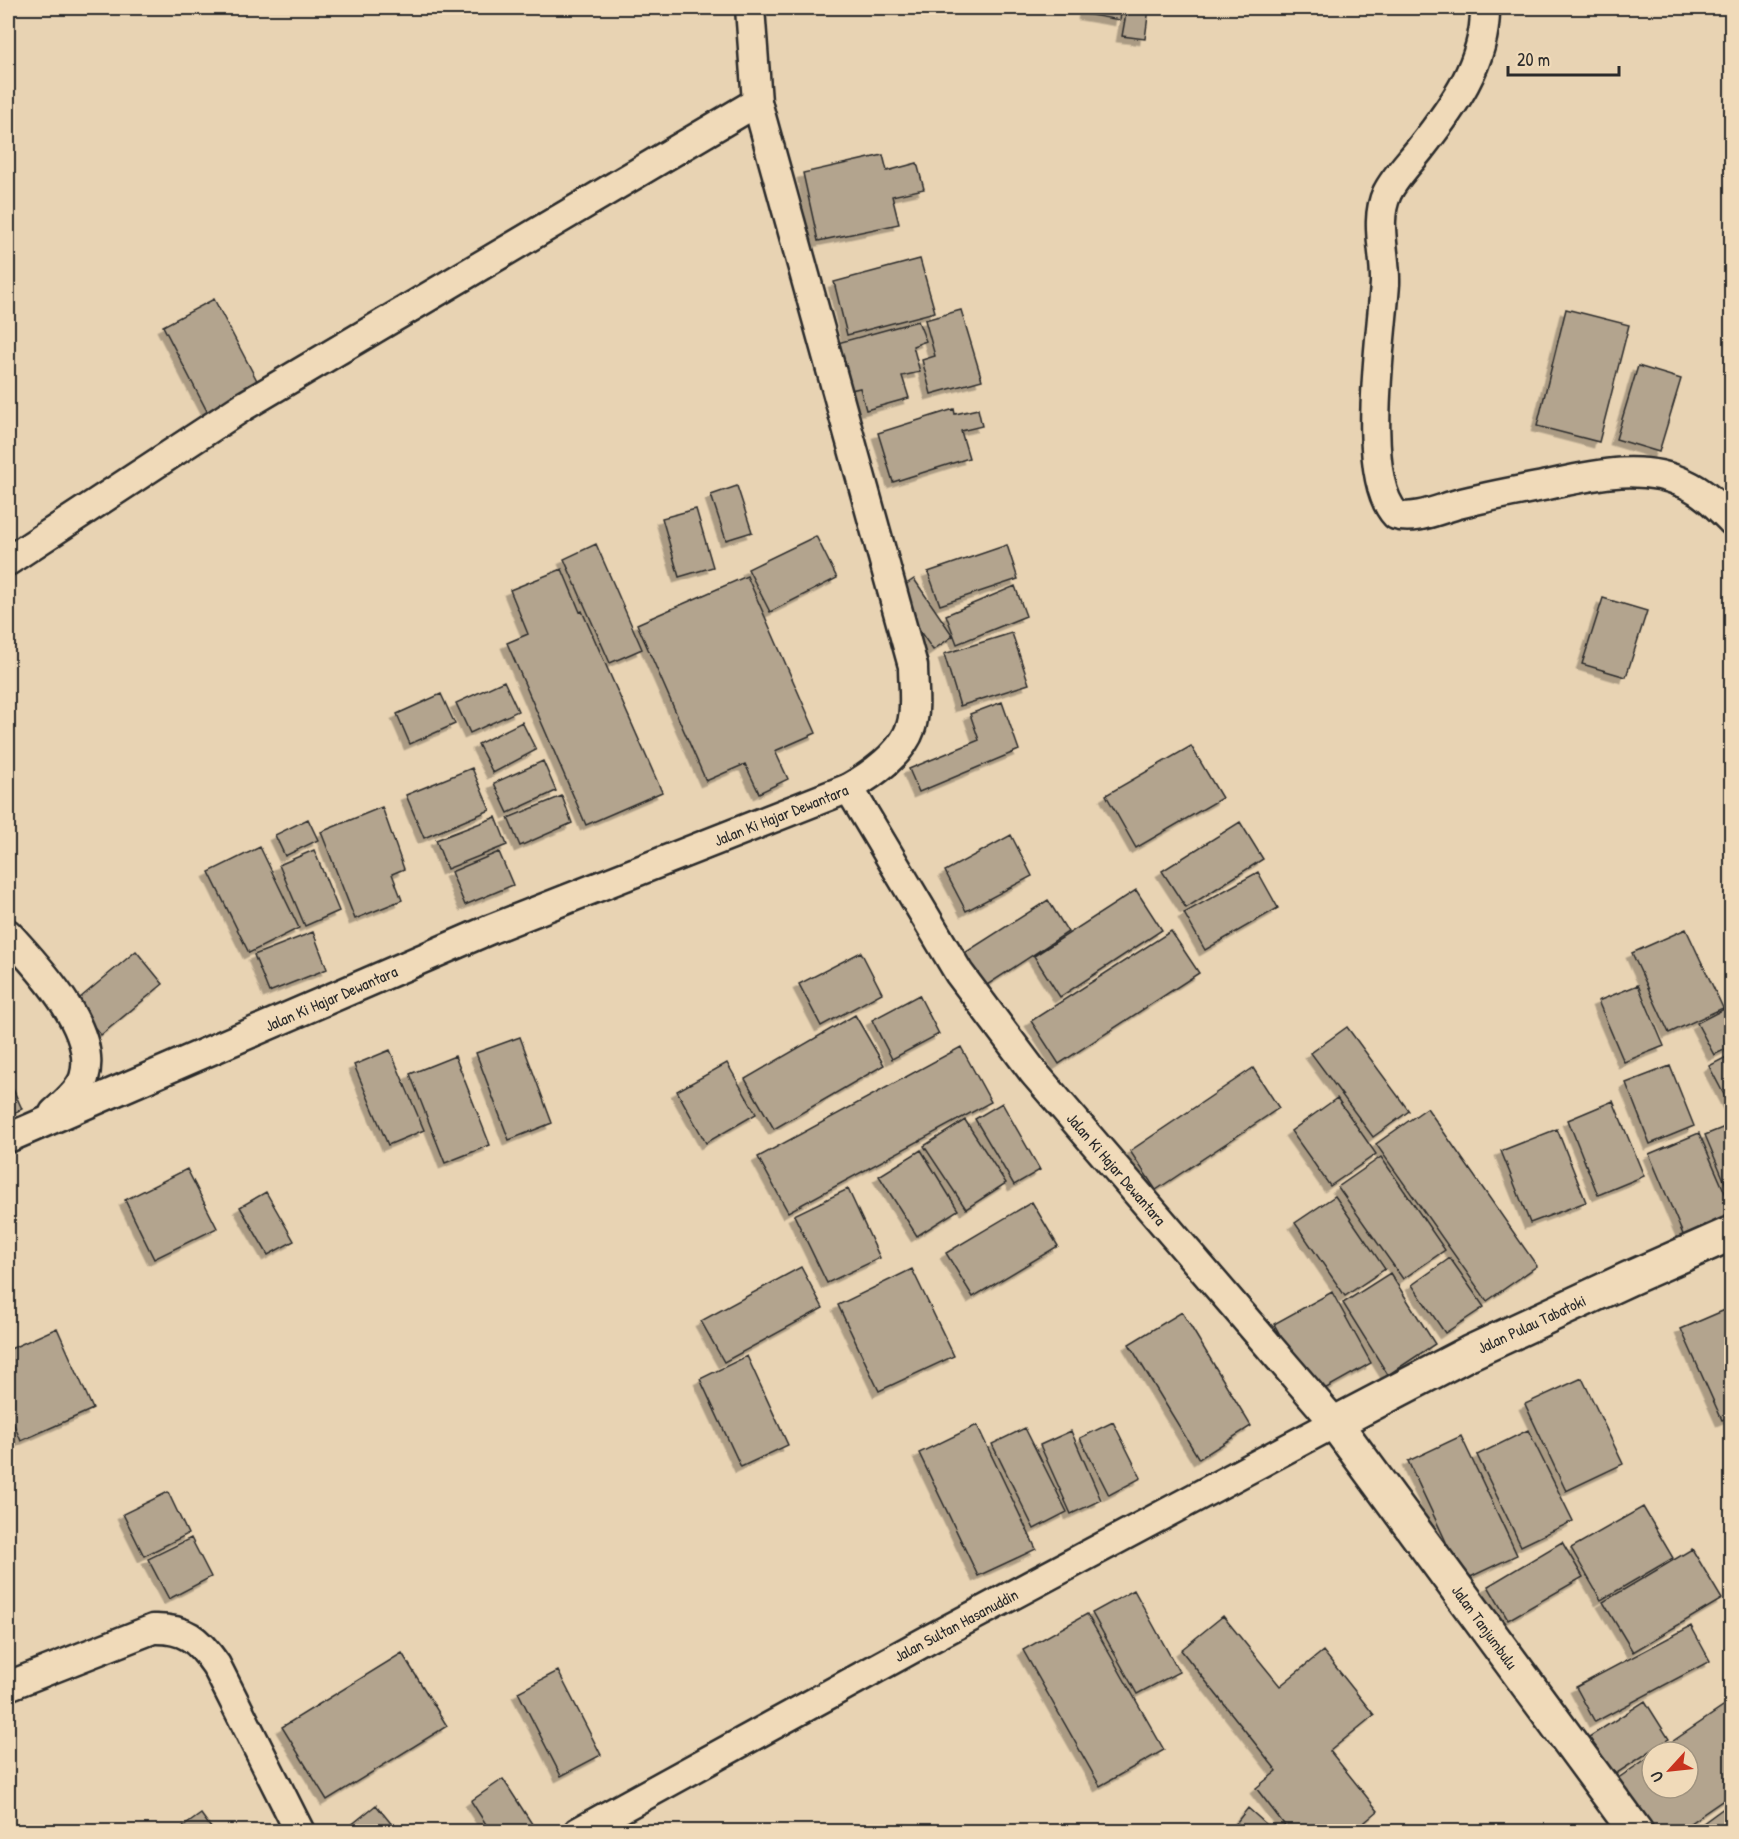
<svg xmlns="http://www.w3.org/2000/svg" width="1739" height="1839" viewBox="0 0 1739 1839" font-family="'Patrick Hand',sans-serif">
<style>
.building{fill:#b3a48e;stroke:#2b2b2b;stroke-width:1.5;filter:url(#shadow)}
.lines{fill:none;stroke-linecap:round;stroke-linejoin:round}
.minor-casing{stroke:#2b2b2b;stroke-width:33}
.trunk-casing{stroke:#2b2b2b;stroke-width:38}
.minor{stroke:#f0dab9;stroke-width:28}
.trunk{stroke:#f0dab9;stroke-width:33}
.labels{text-anchor:middle;stroke-width:6;stroke-linejoin:round;paint-order:stroke}
.street-label{font-size:16px;fill:#2b2b2b;stroke:#f0dab9}
</style>
<defs>
<filter id="shadow"><feDropShadow dx="-5.5" dy="5.5" stdDeviation="0" flood-color="#0004"/></filter>
</defs>
<rect width="100%" height="100%" fill="#e8d3b3"/>
<filter id="ink" filterUnits="userSpaceOnUse"><feTurbulence type="fractalNoise" baseFrequency=".0167" numOctaves="2"/><feDisplacementMap in="SourceGraphic" scale="12" xChannelSelector="R" yChannelSelector="G"/><feConvolveMatrix kernelMatrix="1 2 1 2 8 2 1 2 1" color-interpolation-filters="sRGB"/></filter>
<g filter="url(#ink)">
<path class="building" d="M1085,8h37l-2,12 -36,-6z
M1127,8h22l-4,31 -23,-3z
M883,155l4,16 30,-8 7,26 -32,7 7,28 -81,17 -15,-68z
M920,259l15,53 -88,23 -13,-53z
M214,299l48,91 -52,27 -47,-91z
M1566,309l63,16 -30,117 -62,-16z
M961,310l21,70 -51,14 -9,-34 13,-4 -10,-36z
M918,321l8,20 -13,5 7,26 -18,4 7,22 -43,12 -6,-22 -14,3 -12,-47z
M1638,366l43,13 -22,73 -43,-13z
M954,409l1,5 23,-5 4,17 -21,5 8,27 -76,24 -15,-49z
M737,486l15,46 -26,8 -15,-45z
M696,509l17,58 -34,10 -17,-59z
M816,536l21,42 -67,34 -22,-43z
M596,544l46,105 -32,14 -46,-104z
M1007,545l11,34 -78,26 -12,-33z
M562,569l18,43 2,-1 80,181 -76,33 -79,-182 21,-9 -18,-44z
M747,576l69,157 -41,18 13,28 -29,14 -14,-29 -39,17 -69,-157z
M914,579l39,57 -20,14 -40,-57z
M1015,586l11,30 -69,28 -11,-29z
M1603,598l44,13 -21,66 -44,-13z
M1012,633l17,51 -69,22 -16,-52z
M504,681l14,30 -48,22 -14,-30z
M441,694l14,30 -45,20 -13,-30z
M1002,702l17,48 -100,42 -10,-23 70,-29 -9,-26z
M522,722l14,28 -43,23 -15,-29z
M1191,746l31,52 -86,50 -30,-53z
M543,761l13,30 -48,22 -14,-30z
M472,768l18,42 -66,28 -18,-43z
M562,796l10,27 -52,23 -12,-28z
M382,807l22,62 -12,5 10,26 -47,19 -34,-87z
M496,817l11,28 -60,24 -11,-29z
M308,819l10,21 -33,16 -10,-21z
M1240,822l23,37 -77,49 -24,-37z
M1011,835l21,41 -66,35 -21,-40z
M260,847l39,81 -50,25 -40,-81z
M314,850l25,61 -34,15 -26,-61z
M499,852l14,33 -48,20 -14,-33z
M1258,872l20,36 -73,42 -21,-37z
M1136,890l26,40 -102,67 -26,-41z
M1048,900l20,32 -87,57 -21,-33z
M1686,929l37,79 -54,25 -37,-80z
M1171,931l28,42 -140,91 -28,-43z
M313,932l14,37 -58,23 -15,-37z
M136,951l27,33 -62,51 -27,-32z
M861,952l21,41 -61,33 -22,-42z
M1638,985l26,61 -40,16 -26,-61z
M919,995l20,39 -47,25 -20,-39z
M1732,1005v41l-18,9 -17,-32z
M855,1015l29,50 -110,64 -29,-50z
M1347,1027l62,84 -36,26 -62,-84z
M520,1037l32,86 -43,17 -33,-87z
M961,1047l30,55 -203,110 -30,-55z
M390,1050l34,80 -36,15 -34,-80z
M1732,1054v56l-23,-44z
M455,1056l35,89 -45,18 -35,-89z
M727,1063l29,51 -50,29 -29,-52z
M1670,1066l24,60 -44,18 -24,-61z
M1253,1068l26,40 -123,82 -26,-39z
M8,1078l14,31 -14,7z
M1337,1098l39,56 -46,32 -39,-55z
M1613,1101l31,75 -46,19 -30,-75z
M1002,1103l38,67 -26,15 -39,-66z
M1427,1108l110,158 -50,35 -111,-157z
M965,1120l41,63 -40,26 -42,-63z
M1732,1124v75l-27,-64z
M1557,1129l29,73 -56,21 -29,-72z
M1699,1133l33,76v25l-42,17 -41,-97z
M921,1150l37,60 -41,26 -38,-60z
M1381,1157l64,93 -42,29 -65,-92z
M187,1169l30,59 -63,31 -29,-59z
M848,1189l32,69 -53,25 -33,-68z
M266,1192l28,49 -26,14 -28,-48z
M1335,1196l50,73 -40,27 -50,-73z
M1032,1202l26,44 -85,51 -27,-44z
M1450,1258l34,49 -39,26 -33,-48z
M801,1267l22,41 -99,54 -23,-41z
M912,1269l42,87 -75,35 -41,-86z
M1390,1273l45,71 -47,31 -45,-72z
M1332,1292l39,71 -57,32 -40,-71z
M1732,1307v109l-10,4 -41,-91z
M1182,1312l69,114 -52,33 -70,-115z
M57,1328l36,81 -72,32 -13,-30v-61z
M747,1356l41,89 -47,22 -41,-88z
M1582,1378l41,86 -57,27 -41,-87z
M1113,1422l28,56 -32,17 -29,-57z
M977,1425l59,124 -58,27 -59,-123z
M1025,1428l42,84 -33,17 -42,-85z
M1528,1430l45,91 -52,25 -44,-91z
M1071,1431l30,69 -30,14 -31,-69z
M1461,1436l56,119 -53,25 -56,-119z
M168,1492l20,42 -44,22 -21,-42z
M1643,1507l30,51 -72,42 -30,-52z
M191,1538l20,39 -42,22 -21,-40z
M1562,1542l21,35 -75,43 -20,-34z
M1692,1549l30,50 -89,53 -30,-50z
M1134,1590l45,82 -42,22 -45,-81z
M1087,1614l77,136 -64,36 -77,-136z
M1223,1616l57,70 43,-35 51,64 -44,36 48,60 -25,21h-63l-34,-44 21,-17 -96,-121z
M1691,1626l19,35 -115,61 -19,-35z
M402,1653l45,73 -120,74 -45,-73z
M558,1671l43,84 -40,21 -43,-84z
M1645,1701l24,38 -55,36 -25,-38z
M1732,1701v93l-55,38h-29l-34,-51 38,-26v33h36v-36h-31z
M503,1779l33,51 -3,2h-42l-20,-31z
M1732,1802v30h-41z
M376,1805l22,27h-51l-2,-2z
M1248,1808l27,24h-46z
M201,1814l13,18h-38z"/>
<g class="lines">
<g class="minor-casing">
<g id="minor">
<path d="M750,8l7,94 156,564c0,19 4,43 -2,61 -9,27 -38,47 -62,61"/>
<path d="M1485,8c1,55 -33,100 -65,141 -11,14 -25,28 -33,44 -13,28 -1,61 -2,90 -3,52 -26,194 11,232 18,6 44,-6 62,-11 27,-7 54,-12 80,-17 48,-10 101,-26 148,-3 18,8 32,23 46,37"/>
<path d="M8,561l236,-155 513,-304"/>
<path d="M8,934c29,32 91,96 76,144 -5,14 -19,25 -30,35"/>
<path id="s1" d="M8,1138l483,-209 358,-141 110,185 75,100 301,350 -407,217 -350,192"/>
<path d="M8,1686l145,-57c32,-1 45,10 63,36l84,167"/>
</g>
</g>
<g class="trunk-casing">
<g id="trunk">
<path id="s2" d="M1636,1832l-301,-409 134,-70 159,-74 104,-46"/>
</g>
</g>
<use href="#minor" class="minor"/>
<use href="#trunk" class="trunk"/>
</g>
</g>
<g class="labels">
<g class="street-label">
<text dy="6" stroke="none"><textPath href="#s1" startOffset="838">Jalan Ki Hajar Dewantara</textPath></text>
<text dy="6" stroke="none"><textPath href="#s1" startOffset="352">Jalan Ki Hajar Dewantara</textPath></text>
<text dy="6" stroke="none"><textPath href="#s1" startOffset="1378">Jalan Ki Hajar Dewantara</textPath></text>
<text dy="6" stroke="none"><textPath href="#s2" startOffset="728">Jalan Pulau Tabatoki</textPath></text>
<text transform="translate(956 1625) rotate(-28)" y="6">Jalan Sultan Hasanuddin</text>
<text transform="translate(1485 1627) rotate(54)" y="6">Jalan Tanjumbulu</text>
</g>
</g>
<rect width="1739" height="1839" fill="none" stroke="#f0dab9" stroke-width="30"/>
<rect x="15" y="15" width="1709" height="1809" fill="none" stroke="#2b2b2b" stroke-width="2" filter="url(#ink)"/>
<g transform="translate(1670 1770) rotate(243)"><circle r="28" fill="#f0dab9" stroke="#a19480" stroke-width="1.5"/>
<path d="M0-4.5L10 22L0 15L-10 22Z" fill="#c8321e"/>
<text y="-9" font-size="16" font-weight="bold" text-anchor="middle" fill="#2b2b2b">U</text>
</g>
<path d="M1508 66v9h111v-9" fill="none" stroke="#2b2b2b" stroke-width="3"/>
<text x="1517" y="66" font-size="18" fill="#2b2b2b" stroke="#f0dab9" stroke-width="4.5" paint-order="stroke">20 m</text>
</svg>
